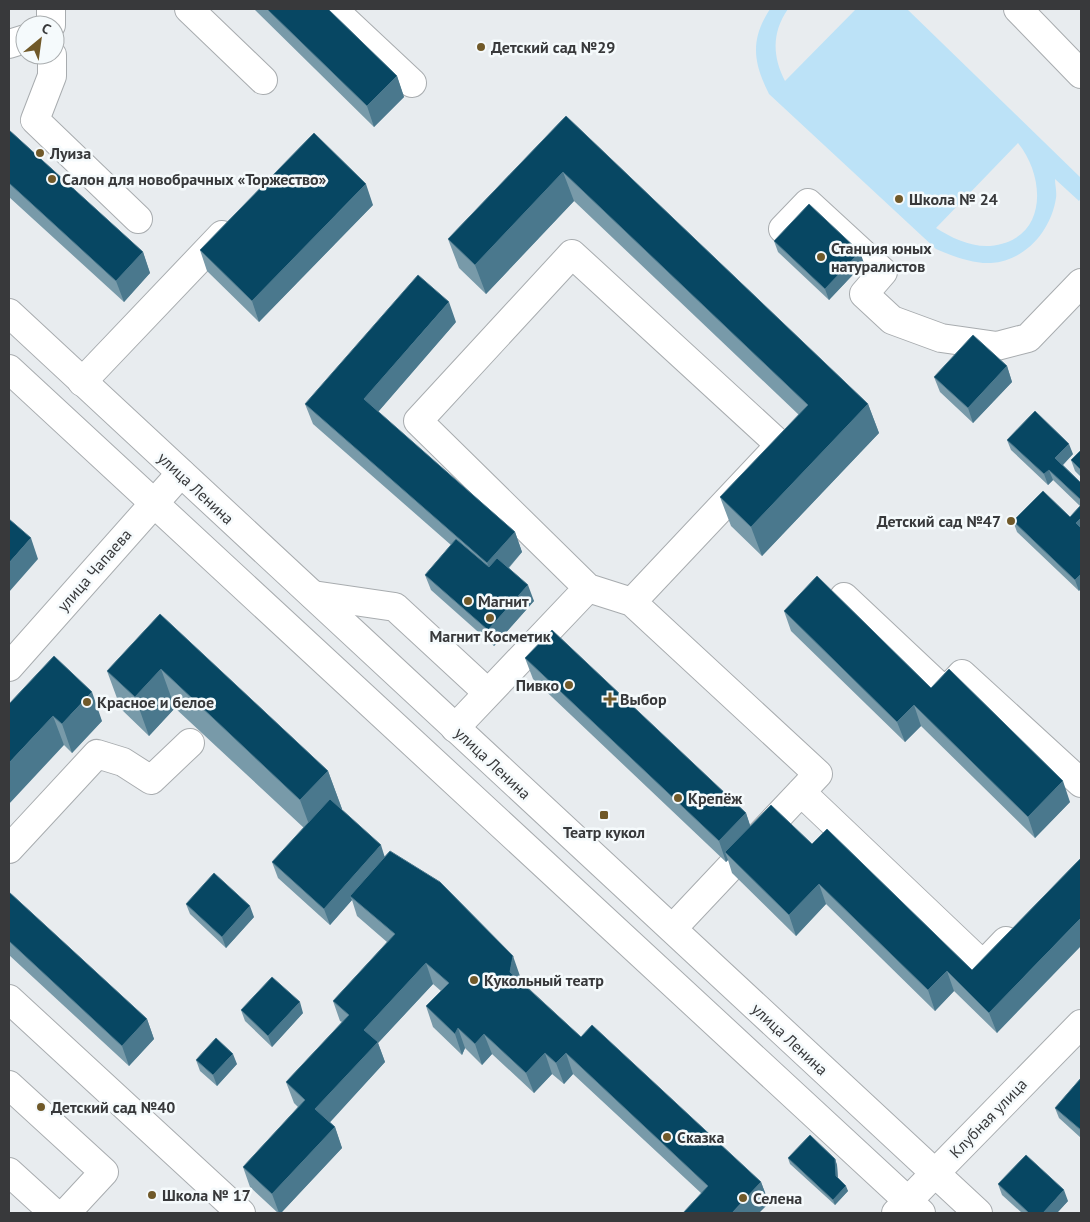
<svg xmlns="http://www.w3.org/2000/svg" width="1090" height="1222" viewBox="0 0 1090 1222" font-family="'PT Sans',sans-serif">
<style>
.green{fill:#bce2f7;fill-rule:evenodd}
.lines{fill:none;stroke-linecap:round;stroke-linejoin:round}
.minor-casing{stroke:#a8acaf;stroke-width:30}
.major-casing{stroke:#a8acaf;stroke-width:30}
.minor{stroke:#fff;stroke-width:28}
.major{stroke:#fff;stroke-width:28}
.wall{fill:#789aa9}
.shaded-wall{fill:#4a788d}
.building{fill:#074763;stroke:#4a788d}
.poi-dot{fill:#705929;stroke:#f5fafc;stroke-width:2}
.labels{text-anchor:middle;stroke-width:5;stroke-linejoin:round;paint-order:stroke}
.poi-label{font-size:16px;font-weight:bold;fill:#38393b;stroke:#f5fafc;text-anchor:start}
.street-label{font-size:16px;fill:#38393b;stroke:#f5fafc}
</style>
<rect width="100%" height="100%" fill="#e8ecef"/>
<path class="green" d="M770,9h18c-16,23 -16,47 -3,72l71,-72h51l174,169v20l-2,3 -24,-22c0,6 2,13 1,19 -5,33 -31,63 -65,65 -18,1 -39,-7 -55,-14l-167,-155c-16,-32 -19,-54 1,-85zM1018,143c29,36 29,98 -28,103 -20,1 -38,-8 -54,-18z"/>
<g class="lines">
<g class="minor-casing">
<path id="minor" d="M51,9v16
M189,9l74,71
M333,9l79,74
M1018,9l63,65
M9,44l16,-5
M52,55v21l-17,44 103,99
M783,229l25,-26 75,69 -19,22 28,26 49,18 56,8 31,-8 53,-55
M82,382l140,-147
M588,588l-170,-167 154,-167 208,191 -148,157
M313,595l82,12 93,86
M844,597l101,95 17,-18 119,109
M9,667l172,-194
M455,728l133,-140 44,14 186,172 -145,154
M801,792l182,173 23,-24
M9,849l88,-95 26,8 28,18 39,-37
M9,999l232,214
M9,1085l95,87 -38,41
M9,1172l45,41
M896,1213l185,-189"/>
</g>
<g class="major-casing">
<path id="major" d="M9,313l969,900
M9,369l912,844"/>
</g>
<use href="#minor" class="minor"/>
<use href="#major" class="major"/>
</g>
<path class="wall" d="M254,9h74l69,67 7,21 -30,30z
M566,116l302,288 11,29 -117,123 -31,-30 -11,-29 79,-82 -225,-214 -88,93 -27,-26 -11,-29z
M9,130l134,122 7,21 -26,29 -115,-105z
M373,205l-114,117 -52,-51 -7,-21z
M774,241l90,22 -35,37 -51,-48z
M456,322l-78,90 137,120 7,20 -13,16 25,33 -40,45 -63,-56 -6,-15 26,-30 -138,-121 -8,-20z
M1007,366l5,16 -39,41 -33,-31 -6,-15z
M1007,440l66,14 -10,11 18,18v105l-2,3 -62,-59 -4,-11 57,-4 10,-11 -27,-26 -5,5 -37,-35z
M1081,450v27l-6,-6 -4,-11z
M784,611l147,77 139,114 -35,36 -114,-112 -16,16 -114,-111z
M160,614l168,157 14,38 -1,1 44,47 135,119v4l61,57 180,145 8,21 -68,-10 -128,-119 -9,10 -12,-10 -18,19 -42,-39 -10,11 -17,-17 -3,7 -29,-28 -7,-21 15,-15 -8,-7 -55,59 7,19 -56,60 6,5 7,21 -61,65h-3l-28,-26 -7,-20 55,-60 -4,-4 -8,-21 56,-60 -2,-1 -7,-20 54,-59 -30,-26 -5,-16 -22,25 -52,-47 -6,-16 32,-34 -129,-120 -26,28 -28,-27 -14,-38z
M525,658l221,155 4,13 62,18 160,126 109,-112 -84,175 -43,-42 -19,20 -109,-107 -30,32 -64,-63 -4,-13 -2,2 -193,-183z
M9,704l93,17 -30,32 -8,-8z
M9,892l138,127 7,20 -25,27 -120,-111z
M186,904l68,13 -28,31 -36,-34z
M241,1010l62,3 -31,34 -27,-26z
M196,1060l41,4 -20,22 -17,-15z
M1081,1078v60l-22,-20 -4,-10z
M788,1158l47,1 2,6 1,13 10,13 -13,14 -45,-41z
M998,1184l70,17 -11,12h-35l-20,-18z"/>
<path class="shaded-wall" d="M397,76l7,21 -30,30 -7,-21z
M563,172l11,29 -88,93 -11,-29z
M366,184l7,21 -114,117 -7,-21z
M143,252l7,21 -26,29 -8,-21z
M860,252l4,11 -35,37 -4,-11z
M449,302l7,20 -85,98 -7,-21z
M1007,366l5,16 -39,41 -5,-15z
M868,404l11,29 -117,123 -11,-29z
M1069,444l4,10 -14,15 -4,-11z
M1049,470l4,10 -5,5 -4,-11z
M1081,518v15l-5,-10z
M515,532l7,20 -27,31 -8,-20z
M31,538l7,21 -29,33v-29z
M1081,574v14l-2,3 -4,-11z
M528,585l6,16 -40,45 -6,-16z
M161,669l14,39 -26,28 -14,-39z
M92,692l10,29 -30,32 -10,-29z
M914,705l7,21 -16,16 -8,-20z
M53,716l11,29 -55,59v-41z
M328,771l14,38 -28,29 -14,-38z
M1063,781l7,21 -35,36 -7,-21z
M746,813l7,21 -28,18 3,8 -2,2 -7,-21z
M381,845l5,16 -36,35 2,4 -22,25 -6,-16z
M819,884l7,20 -30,32 -7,-21z
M250,906l4,11 -28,31 -4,-11z
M1081,918v28l-84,87 -8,-20z
M513,956l7,20 -2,16 -8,-20z
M426,963l7,21 -55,59 7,19 -62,68 -8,-21 49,-79z
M947,971l7,20 -19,20 -7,-21z
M300,1002l3,11 -31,34 -4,-11z
M147,1019l7,20 -25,27 -7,-20z
M458,1028l7,20 -3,7 -7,-21z
M484,1034l8,20 -10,11 -7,-21z
M545,1053l7,21 -18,19 -8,-20z
M566,1053l7,21 -9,10 -8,-21z
M233,1054l4,10 -20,22 -4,-11z
M335,1127l7,21 -61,65h-2l-7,-19z
M835,1159l2,6 1,16 -2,-5z
M761,1182l8,21 -10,10h-27z
M846,1186l2,5 -13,14 -2,-5z
M1064,1190l4,11 -11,12h-14z"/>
<path class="building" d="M267,9h61l69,67 -30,30z
M566,116l302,288 -117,123 -31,-30 88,-92 -245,-233 -88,93 -27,-26z
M9,130l134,122 -27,29 -107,-98z
M314,133l52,51 -114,117 -52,-51z
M809,204l51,48 -35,37 -51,-48z
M418,275l31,27 -85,97 151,133 -28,31 -182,-159z
M973,335l34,31 -39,42 -34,-31z
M1035,411l34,33 -14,14 26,25v17l-32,-30 -5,4 -37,-34z
M1081,450v20l-10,-10z
M1043,491l27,26 11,-12v13l-5,5 5,5v46l-6,6 -62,-59z
M9,519l22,19 -22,25z
M456,539l33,28 8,-9 31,27 -40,45 -63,-55z
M817,576l114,112 18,-19 114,112 -35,36 -114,-112 -17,17 -113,-111z
M160,614l168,157 -28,29 -139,-131 -26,28 -28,-26z
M552,630l194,183 -27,28 -194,-183z
M54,656l38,36 -30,32 -9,-8 -44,47v-59z
M330,799l51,46 -57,64 -52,-47z
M771,805l41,39 15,-15 145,141 109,-112v60l-92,95 -42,-42 -19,19 -109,-106 -30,31 -64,-63z
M390,851l50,31 73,74 -3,16 71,65 11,-12 169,157 -29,31h-49l25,-27 -142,-133 -10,10 -11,-10 -19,20 -42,-39 -9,10 -17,-16 -3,6 -29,-28 23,-23 -23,-20 -62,67 14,12 -63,67 20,18 -63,67 -29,-27 62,-67 -19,-18 63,-67 -16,-14 62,-67 -45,-38z
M214,873l36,33 -28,31 -36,-33z
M9,892l138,127 -25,27 -113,-105z
M272,977l28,25 -32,34 -27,-26z
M216,1038l17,16 -20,21 -17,-15z
M1081,1078v52l-26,-22z
M810,1135l25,24 1,17 10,10 -13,14 -45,-42z
M1026,1155l38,35 -21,23h-14l-31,-29z"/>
<g class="poi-dot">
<circle cx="481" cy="47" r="5"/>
<circle cx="40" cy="153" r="5"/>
<circle cx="52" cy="179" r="5"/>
<circle cx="899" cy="199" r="5"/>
<circle cx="821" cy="257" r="5"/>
<circle cx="1011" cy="521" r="5"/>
<circle cx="468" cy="601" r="5"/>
<circle cx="490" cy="618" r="5"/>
<circle cx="569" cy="685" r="5"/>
<path d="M607.5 691.5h5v5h5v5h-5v5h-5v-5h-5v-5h5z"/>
<circle cx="87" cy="702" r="5"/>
<circle cx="678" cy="798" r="5"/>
<rect x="599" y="810" width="10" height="10" rx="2.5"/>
<circle cx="474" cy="980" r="5"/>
<circle cx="41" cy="1107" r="5"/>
<circle cx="667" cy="1137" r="5"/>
<circle cx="152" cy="1195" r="5"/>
<circle cx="743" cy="1198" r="5"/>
</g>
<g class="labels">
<g class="poi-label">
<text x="491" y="53">Детский сад №29</text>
<text x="50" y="159">Луиза</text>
<text x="62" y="185">Салон для новобрачных «Торжество»</text>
<text x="909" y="205">Школа № 24</text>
<text x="831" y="254">Станция юных<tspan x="831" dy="18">натуралистов</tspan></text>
<text x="1001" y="527" text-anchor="end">Детский сад №47</text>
<text x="478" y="607">Магнит</text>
<text x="490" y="642" text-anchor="middle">Магнит Косметик</text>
<text x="559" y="691" text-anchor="end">Пивко</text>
<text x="620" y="705">Выбор</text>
<text x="97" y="708">Красное и белое</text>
<text x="688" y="804">Крепёж</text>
<text x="604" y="838" text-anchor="middle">Театр кукол</text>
<text x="484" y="986">Кукольный театр</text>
<text x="51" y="1113">Детский сад №40</text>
<text x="677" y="1143">Сказка</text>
<text x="162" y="1201">Школа № 17</text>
<text x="753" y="1204">Селена</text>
</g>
<g class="street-label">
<text transform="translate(196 488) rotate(43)" y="6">улица Ленина</text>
<text transform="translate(94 570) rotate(-49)" y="6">улица Чапаева</text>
<text transform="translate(493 763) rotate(43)" y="6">улица Ленина</text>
<text transform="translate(790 1039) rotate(43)" y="6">улица Ленина</text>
<text transform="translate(988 1118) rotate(-46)" y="6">Клубная улица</text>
</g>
</g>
<rect width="1090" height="1222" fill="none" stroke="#38393b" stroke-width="20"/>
<g transform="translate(40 40) rotate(29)"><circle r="24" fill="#f5fafc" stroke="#a9adaf"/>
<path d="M0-4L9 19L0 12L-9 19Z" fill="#705929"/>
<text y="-8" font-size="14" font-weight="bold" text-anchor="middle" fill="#38393b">С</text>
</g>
</svg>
